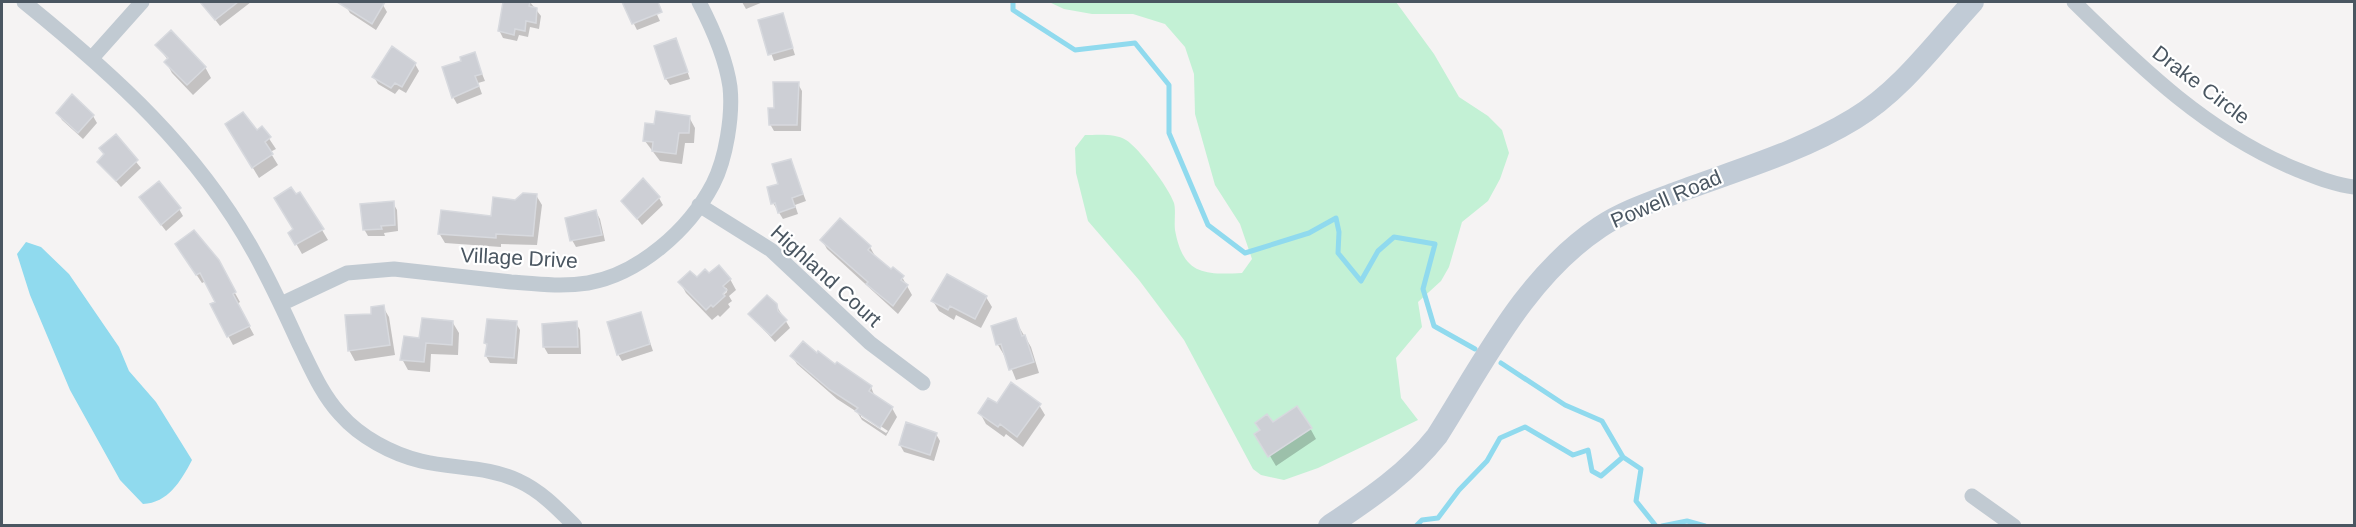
<svg xmlns="http://www.w3.org/2000/svg" width="2356" height="527" viewBox="0 0 2356 527" font-family="Arial,sans-serif">
<style>
.green{fill:#c3f1d5}
.water{fill:#90daee}
.shadow{fill:#0003;fill-rule:evenodd}
.lines{fill:none;stroke-linecap:round;stroke-linejoin:round}
.stream{stroke:#90daee;stroke-width:5}
.building{fill:#cdcfd5;stroke:#d7d9de;stroke-width:1.5}
.street{stroke:#c1cad2;stroke-width:15}
.secondary{stroke:#c1cbd6;stroke-width:22}
.labels{text-anchor:middle;stroke-width:4.5;stroke-linejoin:round;paint-order:stroke}
.street-label{font-size:21px;fill:#4a5661;stroke:#fff}
</style>
<rect width="100%" height="100%" fill="#f5f3f3"/>
<path class="green" d="M1049,2h347l38,52 25,43 29,19 14,14 7,23 -9,26 -12,22 -26,21 -13,45 -8,14 -23,21 4,25 -26,31 5,40 17,22 -100,48 -34,12 -23,-5 -8,-6 -69,-129 -45,-60 -51,-59 -12,-48 -1,-25 10,-13c13,0 30,-2 41,5 13,8 43,48 48,63 2,8 0,18 1,27 8,44 28,45 67,43l10,-14 -12,-35 -25,-39 -20,-71 -1,-40 -9,-27 -20,-23 -32,-10h-41l-28,-5z"/>
<path class="water" d="M26,242l15,5 28,27 50,73 10,24 27,31 36,58c-11,21 -24,43 -49,44l-23,-24 -50,-90 -40,-95 -13,-41z"/>
<path class="shadow" d="M206,2h45l-31,24 -17,-22z
M349,2h28l6,3 4,7 -11,18 -26,-17 -4,-7z
M505,2h25l11,14 -2,13 -9,-2 -2,10 -9,-2 -2,6 -14,-3 -4,-8z
M623,2h28l9,19 -23,9z
M742,2h21l-17,7z
M782,14l13,41 -21,6 -15,-40z
M676,40l14,39 -20,6 -4,-6z
M157,45l48,22 6,11 -18,17 -21,-22 -6,-11 2,-2z
M474,54l11,27 -7,2 4,11 -25,10 -4,-7 9,-35z
M415,64l4,7 -13,22 -7,-4 -4,5 -17,-10 -4,-7z
M798,84l4,7 -1,40h-27l-4,-7 6,-15z
M58,113l35,3 4,7 -14,16 -21,-19z
M689,117l6,11 -1,15h-9l-3,21 -22,-3 -15,-20 10,-16z
M227,125l29,8 6,-5 14,21 -6,3 8,13 -19,13z
M115,136l26,32 -20,19 -22,-25z
M790,160l16,41 -11,4 3,9 -15,5 -10,-16z
M536,195l6,10 -5,40 -36,-1v3l-56,-4 -6,-10 54,-16 23,-16z
M659,198l4,7 -21,20 -19,-24z
M393,203l4,7 1,21 -14,2 1,3h-17l-4,-7z
M145,204l34,5 4,7 -17,15z
M596,212l4,7 5,22 -29,6 -4,-7z
M840,220l30,27 5,9 16,15 11,6 10,18 -14,19 -71,-65 -5,-9z
M322,230l6,10 -26,14 -12,-21z
M182,253l35,8 23,41 -3,2 17,31 -21,10 -21,-40 5,-3 -11,-21 -4,2z
M709,275l21,4 6,11 -7,6 3,5 -4,3 2,3 -10,10 -2,-2 -6,5 -26,-27 -6,-11zM727,288v4l-9,8 -2,-3z
M986,297l6,10 -11,21 -25,-13 -2,5 -15,-9 -6,-10z
M776,305l14,23 -15,14 -25,-28z
M383,307l6,10 6,38 -40,6 -6,-11 24,-35z
M640,313l13,38 -31,10 -4,-7z
M1015,320l16,27 8,26 -23,7 -10,-25h-2l-6,-10z
M453,323l6,10 -1,22 -27,-1 -1,18 -22,-2 -6,-11 18,-19z
M516,323l4,7 -3,34 -27,-1 -4,-7 2,-9 -3,-4z
M576,323l4,7 1,24h-33l-4,-7z
M792,356l43,10 36,21 4,10 17,11 5,9 -11,19 -24,-16 -5,-8 -20,-13 -40,-35zM861,413l27,18 -2,2 -25,-16z
M997,405h42l6,10 -22,32 -17,-13 -2,3 -18,-13 -6,-11z
M1272,425l38,3 6,11 -40,27 -19,-32z
M936,434l4,7 -6,20 -30,-9 -4,-7z"/>
<g class="lines">
<path class="stream" d="M1013,2v8l62,40 60,-7 34,42v48l39,92 37,28 64,-20 27,-15 3,14 -1,21 23,28 17,-30 16,-14 41,7 -12,45 11,37 41,23
M1501,363l64,42 37,16 21,36 18,12 -5,32 20,25
M1416,526l6,-6 16,-2 21,-28 28,-29 13,-23 25,-11 48,28 15,-5 4,21 9,5 22,-19
M1662,526l25,-5 18,5"/>
</g>
<path class="building" d="M200,2h38l-23,18z
M337,2h48l-13,22z
M503,2h27l-1,4 8,2 -1,15 -10,-2 -1,10 -10,-2 -1,6 -16,-4z
M622,2h36l4,10 -30,12z
M783,13l10,35 -25,7 -10,-35z
M171,30l35,37 -19,18 -23,-23 4,-4 -13,-13z
M676,38l12,34 -23,7 -11,-33z
M392,46l24,17 -14,24 -7,-4 -4,5 -19,-11z
M475,52l7,22 -7,2 4,10 -27,12 -10,-31 19,-6 -1,-4z
M773,82h26l-2,43h-28l-1,-17h6z
M72,94l22,21 -16,18 -22,-20z
M656,111l34,5 -1,17h-10l-3,21 -24,-3 1,-9 -10,-1 2,-18 9,1z
M243,112l14,18 5,-4 9,11 -6,5 8,12 -21,14 -27,-44z
M116,134l22,26 -22,21 -19,-19 7,-8 -5,-6z
M791,159l12,35 -11,4 3,9 -17,6 -3,-10 -4,1 -4,-17 11,-3 -6,-20z
M643,178l17,19 -23,22 -16,-18z
M159,181l22,27 -20,17 -22,-28z
M291,187l5,7 4,-2 24,37 -29,16 -7,-12 5,-4 -19,-31z
M523,193l14,1 -4,42 -37,-2v4l-58,-4 3,-24 50,6 2,-19 22,3z
M394,201l1,24 -14,1 1,3 -19,1 -3,-26z
M596,210l6,25 -32,6 -5,-23z
M840,218l31,28 -3,4 23,19 2,-2 11,9 -3,4 7,5 -15,21 -27,-22 2,-2 -48,-42z
M194,230l25,30 17,32 -3,2 17,32 -23,11 -17,-33 5,-2 -15,-29 -4,2 -21,-31z
M719,265l12,14 -8,7 4,4 -4,4 2,2 -12,11 -2,-2 -5,5 -28,-28 12,-11 7,6 8,-8 4,4z
M947,274l40,22 -12,23 -25,-13 -2,4 -17,-9z
M767,295l10,9 1,7 9,9 -16,16 -23,-22z
M384,305l6,40 -42,6 -3,-36 26,-1v-7z
M641,312l9,32 -33,11 -10,-33z
M422,318l31,3 -1,24 -26,-2 -2,19 -24,-2 4,-24 15,2z
M1016,318l6,18 3,-1 9,27 -25,8 -8,-26 -5,1 -5,-19z
M487,319l30,2 -3,37 -29,-2 2,-12 -3,-1z
M577,321l1,26h-35l-1,-23z
M803,341l14,12 1,-2 17,13 2,-2 35,24 -3,5 24,16 -13,21 -25,-17 3,-3 -28,-18 -40,-34z
M1011,382l30,22 -24,33 -17,-13 -2,3 -20,-14 10,-15 9,5z
M1297,406l15,22 -44,29 -14,-23 6,-4 -5,-7 12,-9 6,8z
M906,422l31,11 -7,22 -31,-10z"/>
<g class="lines">
<path class="street" d="M24,2c90,73 174,148 231,252 16,29 30,59 44,90 12,24 22,49 41,70 20,23 52,40 81,47 33,8 67,5 98,20 22,10 39,28 56,45
M2074,2c67,66 135,132 224,168 18,7 37,15 56,17
M92,58l50,-56
M699,205l72,45 99,93 53,40
M281,304l66,-31 47,-4c39,4 78,9 117,13 26,2 51,5 77,1 51,-9 101,-53 125,-99 13,-25 20,-69 17,-97 -4,-29 -18,-60 -31,-85
M1972,496l42,30"/>
<path class="secondary" d="M1329,526c40,-27 78,-52 108,-90 47,-74 88,-159 163,-209 24,-16 52,-25 78,-35 59,-22 122,-40 176,-73 47,-28 82,-77 119,-117"/>
</g>
<g class="labels">
<g class="street-label">
<text transform="translate(2201 85) rotate(37)" y="7">Drake Circle</text>
<text transform="translate(1666 199) rotate(-23)" y="7">Powell Road</text>
<text transform="translate(519 258) rotate(3)" y="7">Village Drive</text>
<text transform="translate(826 276) rotate(42)" y="7">Highland Court</text>
</g>
</g>
<rect width="2356" height="527" fill="none" stroke="#4a5661" stroke-width="6"/>
</svg>
